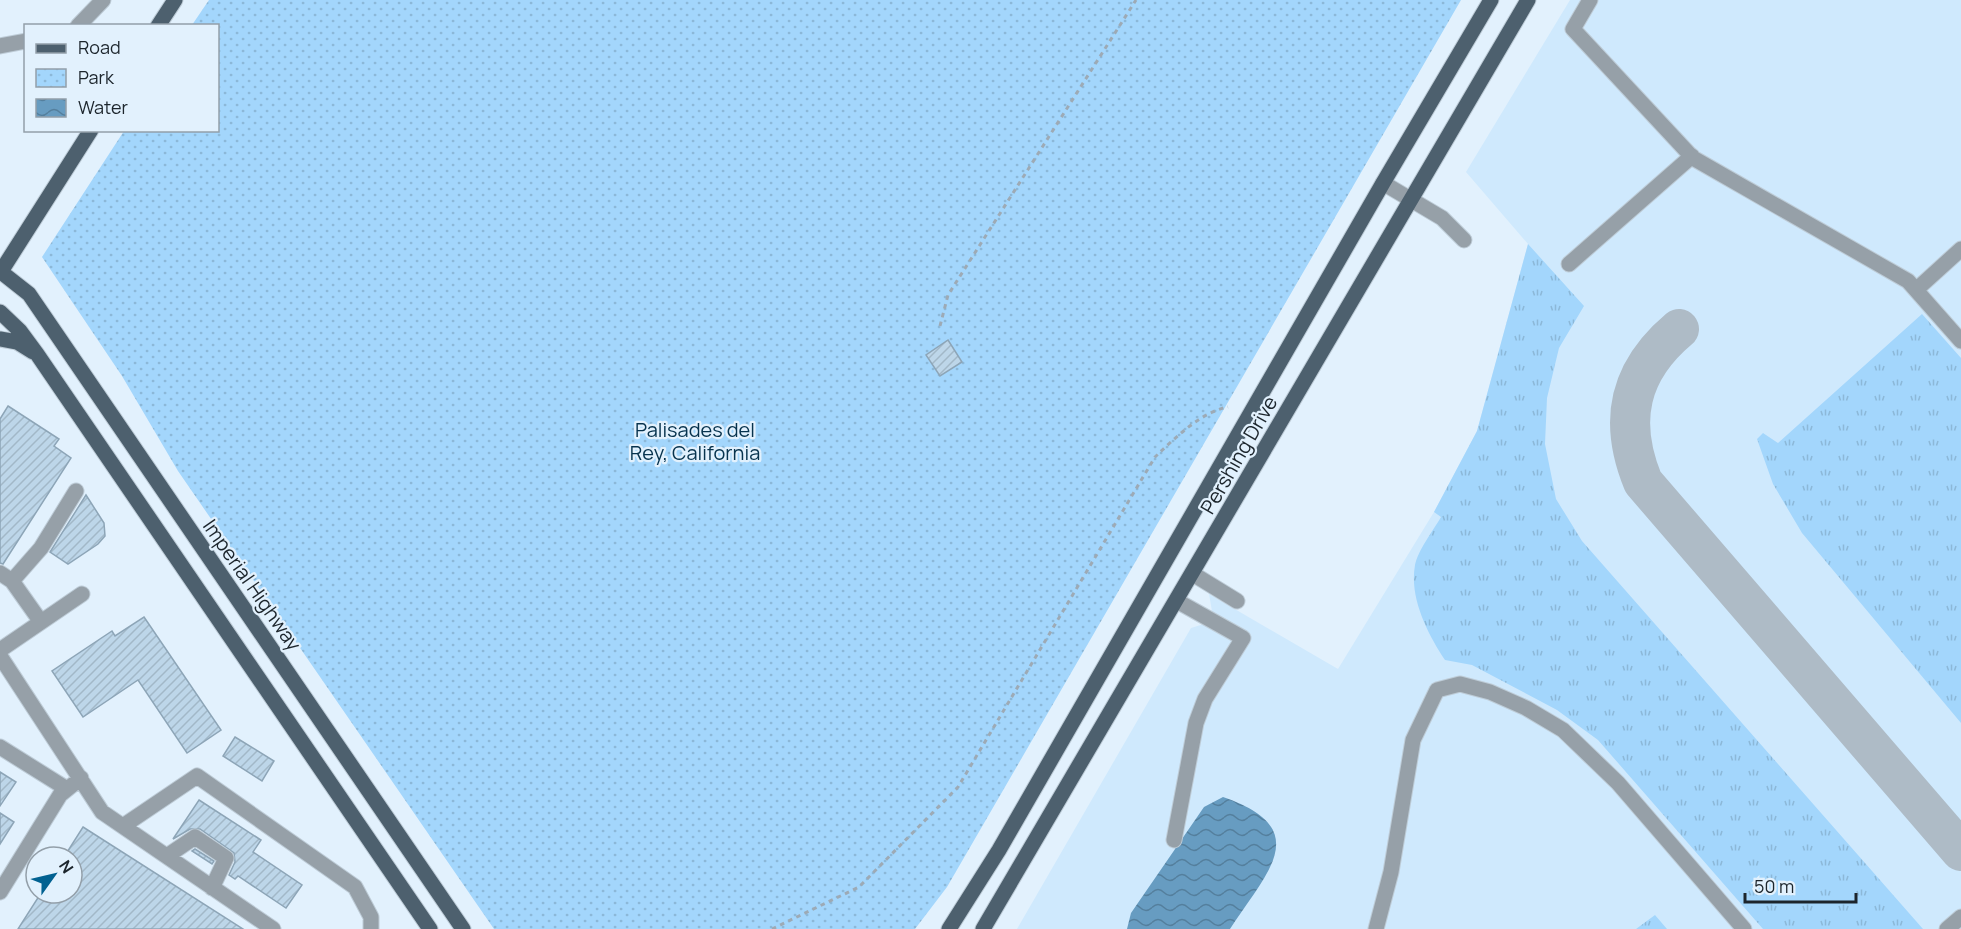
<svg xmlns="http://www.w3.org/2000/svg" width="1961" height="929" viewBox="0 0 1961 929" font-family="Manrope,sans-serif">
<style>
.built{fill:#cfe9fd}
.grass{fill:url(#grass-tufts)}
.park{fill:url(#park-dots)}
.water{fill:url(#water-waves)}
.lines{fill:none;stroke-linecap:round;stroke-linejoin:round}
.taxiway{stroke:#aebbc6;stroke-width:40}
.building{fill:url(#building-hatch);stroke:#8da5b7;stroke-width:1.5}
.minor-casing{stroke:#beccd7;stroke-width:17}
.major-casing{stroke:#beccd7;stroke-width:17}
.path{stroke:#9daab5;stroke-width:3;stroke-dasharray:4.5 4.5;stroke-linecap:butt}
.minor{stroke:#96a0a8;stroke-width:15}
.major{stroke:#4d606e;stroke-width:15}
.labels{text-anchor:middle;stroke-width:4.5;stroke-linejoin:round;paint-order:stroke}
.park-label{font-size:20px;fill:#07334e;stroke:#e2f1fd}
.street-label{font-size:20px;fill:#1c252c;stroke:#e2f1fd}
</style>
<defs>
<pattern id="grass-tufts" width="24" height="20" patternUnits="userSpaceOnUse" patternTransform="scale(1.5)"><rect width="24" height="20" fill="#a3d6fc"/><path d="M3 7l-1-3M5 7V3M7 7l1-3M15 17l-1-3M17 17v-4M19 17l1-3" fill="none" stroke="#8cb8d8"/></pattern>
<pattern id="park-dots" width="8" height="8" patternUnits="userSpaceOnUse" patternTransform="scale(1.5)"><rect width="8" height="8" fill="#a3d6fc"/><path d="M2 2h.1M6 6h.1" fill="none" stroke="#8cb8d8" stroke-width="1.8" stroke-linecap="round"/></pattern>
<pattern id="water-waves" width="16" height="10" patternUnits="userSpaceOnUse" patternTransform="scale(1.5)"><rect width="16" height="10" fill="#679cc1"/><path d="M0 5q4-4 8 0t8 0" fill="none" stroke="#547f9d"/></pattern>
<pattern id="building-hatch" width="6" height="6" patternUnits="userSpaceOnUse" patternTransform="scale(1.5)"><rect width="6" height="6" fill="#bdd6e9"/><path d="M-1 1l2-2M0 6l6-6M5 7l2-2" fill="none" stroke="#a2b8c8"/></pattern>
</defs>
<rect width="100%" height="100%" fill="#e2f1fd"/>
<path class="built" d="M1570,0h391v929h-944l174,-301 13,-4 8,-13 -3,-17 129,75 96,-157 43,-81 51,-187 -62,-72z"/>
<path class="grass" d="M1528,244l56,62 -25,42 -12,50 -2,46 11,55 26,42 341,388h-160l-165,-189 -41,-30 -85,-45 -27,-5c-17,-26 -36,-62 -30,-95 3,-15 18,-34 26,-48l-7,-5 43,-81z
M1922,314l39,44v365l-159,-190 -29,-49 -16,-45 6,-6 15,10z
M1655,915l12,14h-31z"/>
<path class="park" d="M209,0h1252l-514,887 -32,42h-421l-316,-458 -56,-95 -80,-119 82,-126 94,-1v-104l-26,-1z"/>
<path class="water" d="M1223,797c93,32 43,76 7,132h-103l4,-16 73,-106z"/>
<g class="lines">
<path class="taxiway" d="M1679,329c-50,42 -61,92 -36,153l318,369"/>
</g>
<path class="building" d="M948,340l14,22 -22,14 -14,-21z
M8,406l51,33 -5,7 17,12 -68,106 -3,-1v-144z
M86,495l18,28 1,13 -7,8 -30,20 -18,-12z
M144,617l77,113 -34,23 -49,-73 -55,37 -31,-46 60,-40 3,5z
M235,737l39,24 -12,20 -39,-25z
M0,772l16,10 -16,24z
M199,800l62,40 -8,12 49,33 -16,23 -48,-32 -3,3 -6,-4 6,-13 -1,-9 -34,-24h-10l-17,10z
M0,813l14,9 -14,22z
M83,827l160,102h-225l23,-36h31v-36h-8z
M195,849l19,12 -2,3 -20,-13z"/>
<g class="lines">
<g class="minor-casing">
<path id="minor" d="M1590,0l-17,29 120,129 215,123 53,60
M78,26l25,-26
M0,46l26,-5
M1383,183l59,35 22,22
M1569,264l123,-108
M1917,289l44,-40
M0,573l12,8 29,41
M1193,574l44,27
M12,581l29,-33 35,-57
M0,650l82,-56
M0,656l102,156 171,117
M0,747l67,42
M123,826l74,-50 158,111 16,30v12
M1174,840l22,-117 9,-24 38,-61 -66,-37
M167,856l28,-19 31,21 -14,30
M0,892l60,-97 21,-17
M1376,929l15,-57 22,-132 24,-50 23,-6 30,8 36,16 37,22 55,53 126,146
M1947,929l14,-12"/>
</g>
<g class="major-casing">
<path id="major" d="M158,26l17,-26
M1,272l28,22 434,635
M0,273l91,-143
M0,312l20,19 17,23 393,575
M0,339l17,3 16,10
M949,929l50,-79 384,-667 108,-183
M983,929l545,-929"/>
</g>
<path class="path" d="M940,326l8,-31 188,-295
M772,929l87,-42 99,-100 197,-330c20,-19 46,-45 73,-50"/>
<use href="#minor" class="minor"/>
<use href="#major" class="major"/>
</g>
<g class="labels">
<g class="park-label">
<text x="695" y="437">Palisades del<tspan x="695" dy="23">Rey, California</tspan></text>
</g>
<g class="street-label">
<text transform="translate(1239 455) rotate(-60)" y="7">Pershing Drive</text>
<text transform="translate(252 585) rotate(55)" y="7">Imperial Highway</text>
</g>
</g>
<rect x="24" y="24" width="195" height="108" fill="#e2f1fd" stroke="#939fa9" stroke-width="1.5"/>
<rect x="36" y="44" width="30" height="9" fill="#4d606e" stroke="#939fa9" stroke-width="1.5"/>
<text x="78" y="54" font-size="18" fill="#1c252c">Road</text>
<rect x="36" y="69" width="30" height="18" fill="url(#park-dots)" stroke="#939fa9" stroke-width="1.5"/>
<text x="78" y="84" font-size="18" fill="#1c252c">Park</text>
<rect x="36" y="99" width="30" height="18" fill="url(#water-waves)" stroke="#939fa9" stroke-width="1.5"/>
<text x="78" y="114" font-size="18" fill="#1c252c">Water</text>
<g transform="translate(54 875) rotate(56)"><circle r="28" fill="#e2f1fd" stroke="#939fa9" stroke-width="1.5"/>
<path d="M0-4.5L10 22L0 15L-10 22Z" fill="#016191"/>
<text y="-9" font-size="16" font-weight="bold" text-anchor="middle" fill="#1c252c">N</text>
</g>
<path d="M1745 893v9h111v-9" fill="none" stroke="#1c252c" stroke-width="3"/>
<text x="1754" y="893" font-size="18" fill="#1c252c" stroke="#e2f1fd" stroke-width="4.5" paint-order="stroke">50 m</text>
</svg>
